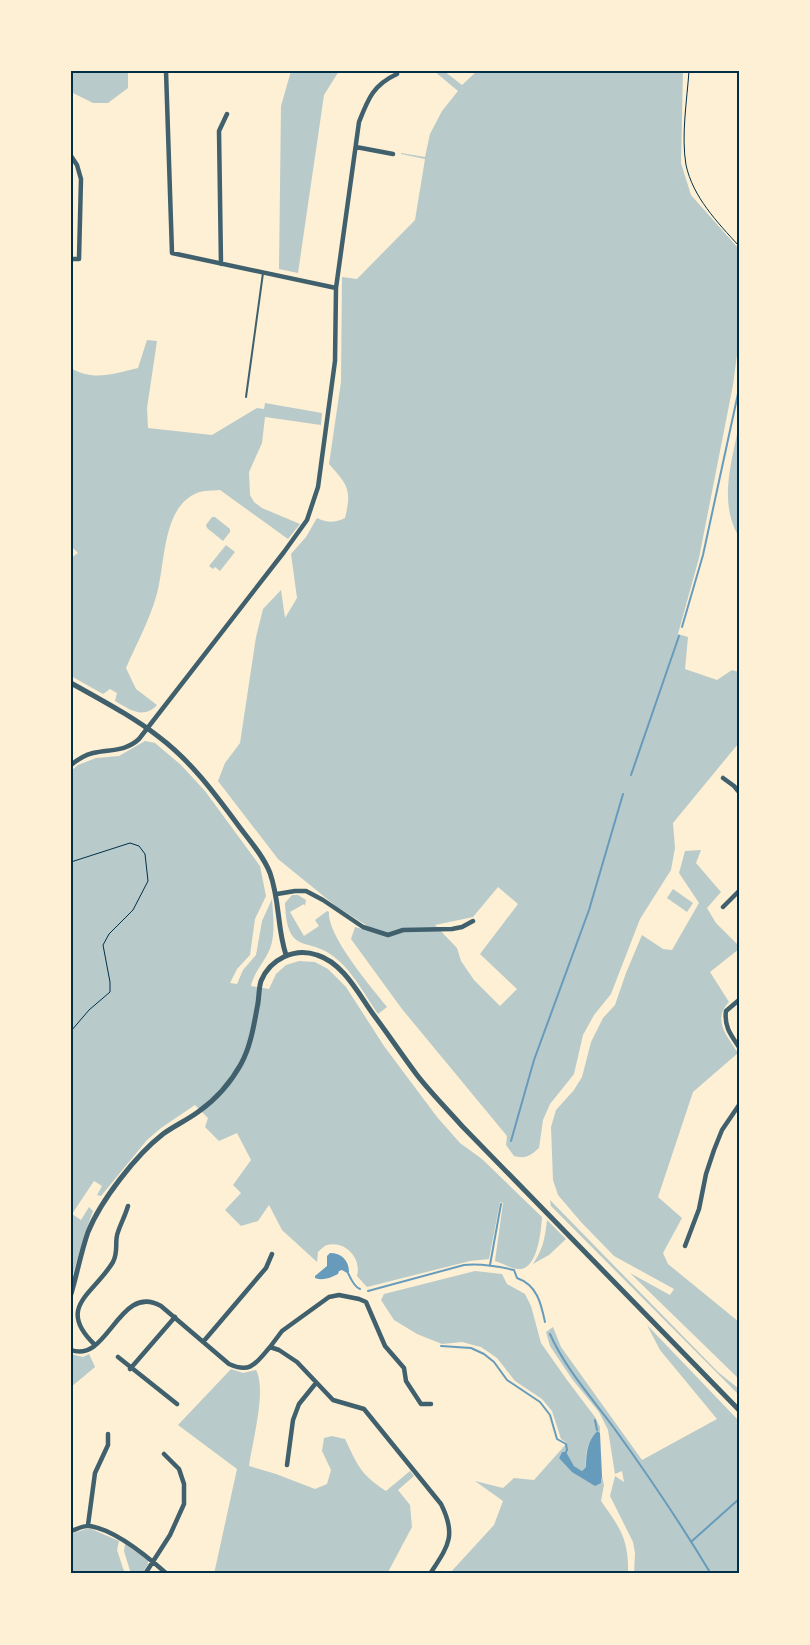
<svg xmlns="http://www.w3.org/2000/svg" width="810" height="1645" viewBox="0 0 810 1645" font-family="'Asap Condensed',sans-serif">
<style>
.green{fill:#b9caca;fill-rule:evenodd}
.water{fill:#669bbc}
.lines{fill:none;stroke-linecap:round;stroke-linejoin:round}
.stream{stroke:#669bbc;stroke-width:2}
.path{stroke:#003049;stroke-width:1}
.service{stroke:#3f606c;stroke-width:2}
.minor{stroke:#3f606c;stroke-width:4.5}
.tertiary{stroke:#3f606c;stroke-width:5}
.neatline{fill:none;stroke:#003049;stroke-width:2}
</style>
<rect width="100%" height="100%" fill="#fdf0d5"/>
<path class="green" d="M71,71h57v17l-20,15h-15l-22,-11z
M291,71h48l-15,24 -26,178 -19,-4 2,-163z
M434,71h10l18,14 15,-14h206l-2,92 10,32 48,54v91l-6,45 -34,173 -21,76 10,3 -3,32 32,11 15,-10 7,2 -1,72 -65,79 2,25 -4,22 -31,49 -29,75 -17,21 -11,20 -9,39 -24,30 -7,16 -4,28c-9,8 -13,11 -25,8l-8,-11 1,-9 -105,-127 -51,-70 4,-12 27,8 -45,-28 -59,-48 -60,-78 7,-18 15,-20 16,-106 7,-28 18,-19 4,28 12,-20 -6,-44 15,-17 11,-19c11,5 17,5 28,0 7,-28 3,-33 -16,-54l12,-82 1,-105 15,2 58,-59 10,-61 -24,-5v-1l24,4 5,-23 12,-23 16,-20zM498,887l20,17 -38,50 37,35 -17,17 -26,-26 -13,-19 -4,-13 -22,-23 38,-8z
M147,340l10,1 -10,67 1,20 64,7 45,-27 7,1 1,-6 57,10 -1,12 -56,-8 -3,26 -13,29 1,23 4,7 8,6 38,16 -12,15 -68,-49c-7,1 -17,0 -23,3 -36,15 -31,72 -41,104 -7,24 -20,48 -30,71l10,21 21,16c-14,15 -28,4 -42,-4l2,-8 -7,-4 -7,5 -32,-18v-118l7,-5 -7,-7v-178c22,14 44,5 67,0z
M739,424v113c-21,-35 -7,-75 0,-113z
M212,517h3l15,12v3l-7,9 -16,-13 -1,-3z
M226,545l9,7 -15,19 -5,-4 -2,2 -4,-3z
M145,741l10,2 26,22 24,26 55,75 6,30 -11,23 -5,36 -13,14 -7,14 7,1 6,-14 13,-15 6,-34 10,-22c1,16 4,37 -3,52 -6,13 -15,21 -18,35l18,3 7,-15 10,-9 13,-4 16,1 13,7 18,18 38,59 53,71 23,26 22,16 60,58c-1,13 -4,55 -25,52 -7,-1 -15,-6 -22,-8l8,-58 -3,-1 -11,57 -19,2 -103,26 -10,-11c5,-18 -12,-36 -30,-31 -3,1 -7,5 -9,7l-1,10 -35,-32 -13,-25 -11,16 -17,5 -16,-16 16,-17 -8,-8 18,-25 -14,-27 -18,8 -14,-14 3,-9 -13,-13 -34,23 -14,12 -46,56 -4,-1 5,-9 -8,-5 -22,33 9,6 8,-13 4,4 -7,19 -15,51v-510l7,-6 18,-7 23,-2z
M701,850l-5,13 25,29 -14,16 9,15 23,23v3l-29,23 19,30c-17,18 -2,34 9,51l-45,39 -35,105 24,21 -19,35 5,11 71,58v57l-109,-106 40,22 4,-6 -60,-33 -33,-34 -23,-27 -5,-15 -2,-53 5,-17 18,-20 8,-13 9,-35 12,-24 12,-13 11,-32 16,-38 21,14 9,1 27,-47 -20,-30 6,-22z
M673,889l20,14 -6,9 -20,-14z
M292,895h6l8,5 -1,6 -1,-2 -14,8 14,24 15,-10 -4,-6 12,-9 2,1c-2,24 43,76 58,95l-9,7c-11,-16 -25,-41 -39,-53 -29,-28 -52,-1 -54,-58z
M550,1200l168,172 21,17v6l-188,-189z
M547,1220l19,19 -17,16 -16,9c10,-15 12,-26 14,-44z
M475,1271l27,3 5,10 18,10 6,12 10,37 26,37 28,37 5,10v6l-3,-2c-10,12 -12,22 -11,36l-4,4 -8,-5 -9,-14h-3l-3,6 42,25 1,-7 2,9 -3,16c19,27 28,38 27,73h-179l45,-49 9,-24 -28,-20 28,7 11,-10 20,2 33,-37 -6,-4 -9,-28 -10,-12 -27,-18 -18,-23 -16,-11 -19,-5 -20,2 -25,-10 -23,-14 -13,-20 3,-6z
M647,1325l92,96v153h-105l1,-21 -2,-11 -23,-46 5,-20 9,6 -2,-11 -7,3 -7,-44 -9,-18 -27,-33 -22,-33 -4,-14 7,-5 8,20 81,113 75,-41 -57,-69z
M71,1354l12,3 6,-3 6,13 -24,20z
M231,1369l12,4 13,-3c11,20 -4,73 -7,96l27,8 39,15 12,-5 4,-14 -9,-19 2,-13 8,-2 13,3c13,27 15,35 41,52l24,-20 4,5 -16,14 12,15 2,22 -25,47h-173l23,-105 -59,-44z
M89,1528l30,13 -2,9 8,24h-54v-40z
M125,1544l23,16v4l-6,10h-11l-7,-23z"/>
<path class="water" d="M330,1253c11,0 19,7 19,19l-2,1 -5,-3 -3,1 -1,3c-8,4 -15,7 -23,4v-2l12,-10v-10z
M597,1431l3,2 2,43 -1,7 -6,3 -23,-14 -13,-14 3,-6h4l8,14 8,5 4,-4c0,-14 1,-25 11,-36z"/>
<g class="lines">
<path class="stream" d="M682,627l21,-72 36,-166
M631,775l48,-139
M511,1141l23,-81 55,-150 34,-116
M490,1265l11,-61
M348,1273c3,6 6,14 12,16
M368,1291l96,-26c17,-2 33,1 50,5l3,8c20,7 24,25 28,44
M550,1334c15,34 42,64 64,94 34,47 67,96 97,146
M441,1346l30,2 13,6 10,8 13,18 33,22 10,13 7,24 9,5 1,6 -1,2
M595,1420l2,10
M692,1541l47,-42"/>
<path class="path" d="M689,71c-2,29 -8,65 -3,94 7,32 31,57 53,81
M71,862l59,-19 9,3 6,8 3,27 -15,29 -24,24 -6,11 7,37v10l-21,18 -18,21"/>
<path class="service" d="M246,397l17,-124"/>
<path class="minor" d="M166,71l6,182 164,35
M356,147l37,7
M71,156l6,9 4,14 -2,80h-8
M221,264l-2,-133 8,-17
M71,765c6,-5 14,-10 22,-12 17,-4 32,-1 46,-14l145,-187 23,-32 11,-33 17,-126 1,-73 23,-166c9,-23 14,-37 38,-48
M723,778l11,8 5,6
M277,894l18,-3h11l17,9 40,27 25,8 15,-5 49,-1 10,-2 11,-6
M723,907l16,-16
M739,1000l-13,11c-2,15 4,23 13,36
M685,1246l14,-37 7,-35 8,-24 8,-20 17,-25
M203,1342l63,-74 6,-14
M95,1345c-40,-38 -1,-51 18,-83 6,-12 1,-20 5,-30 3,-9 7,-16 10,-26
M270,1347l12,-16 47,-34 10,-2 20,4 7,3 19,44 19,22 2,13 15,23h10
M71,1350c37,14 48,-68 90,-44l68,58c22,10 27,-1 41,-17l9,3 18,12 36,38 31,9 77,95c16,32 7,42 -11,70
M118,1357l59,47
M130,1369l45,-52
M287,1465l6,-45 6,-16 17,-21
M88,1525l7,-52 13,-28v-11
M71,1531c6,-2 14,-6 19,-5 26,4 58,31 77,48
M145,1574l25,-39 14,-31v-20l-5,-15 -15,-15"/>
<path class="tertiary" d="M71,683c30,17 61,33 88,54 32,24 56,57 79,88 11,15 25,30 32,48 10,28 7,55 16,82
M71,1294c6,-20 10,-42 17,-62 13,-32 48,-77 75,-98 11,-8 24,-14 35,-22 17,-12 33,-30 43,-48 10,-18 13,-40 17,-61 1,-7 1,-16 3,-22 9,-22 34,-34 56,-26 26,8 41,38 56,59 15,20 29,41 44,61 14,18 30,34 45,51l277,284"/>
</g>
<rect width="810" height="1645" fill="none" stroke="#fdf0d5" stroke-width="145"/>
<rect x="72" y="72" width="666" height="1500" class="neatline"/>
</svg>
